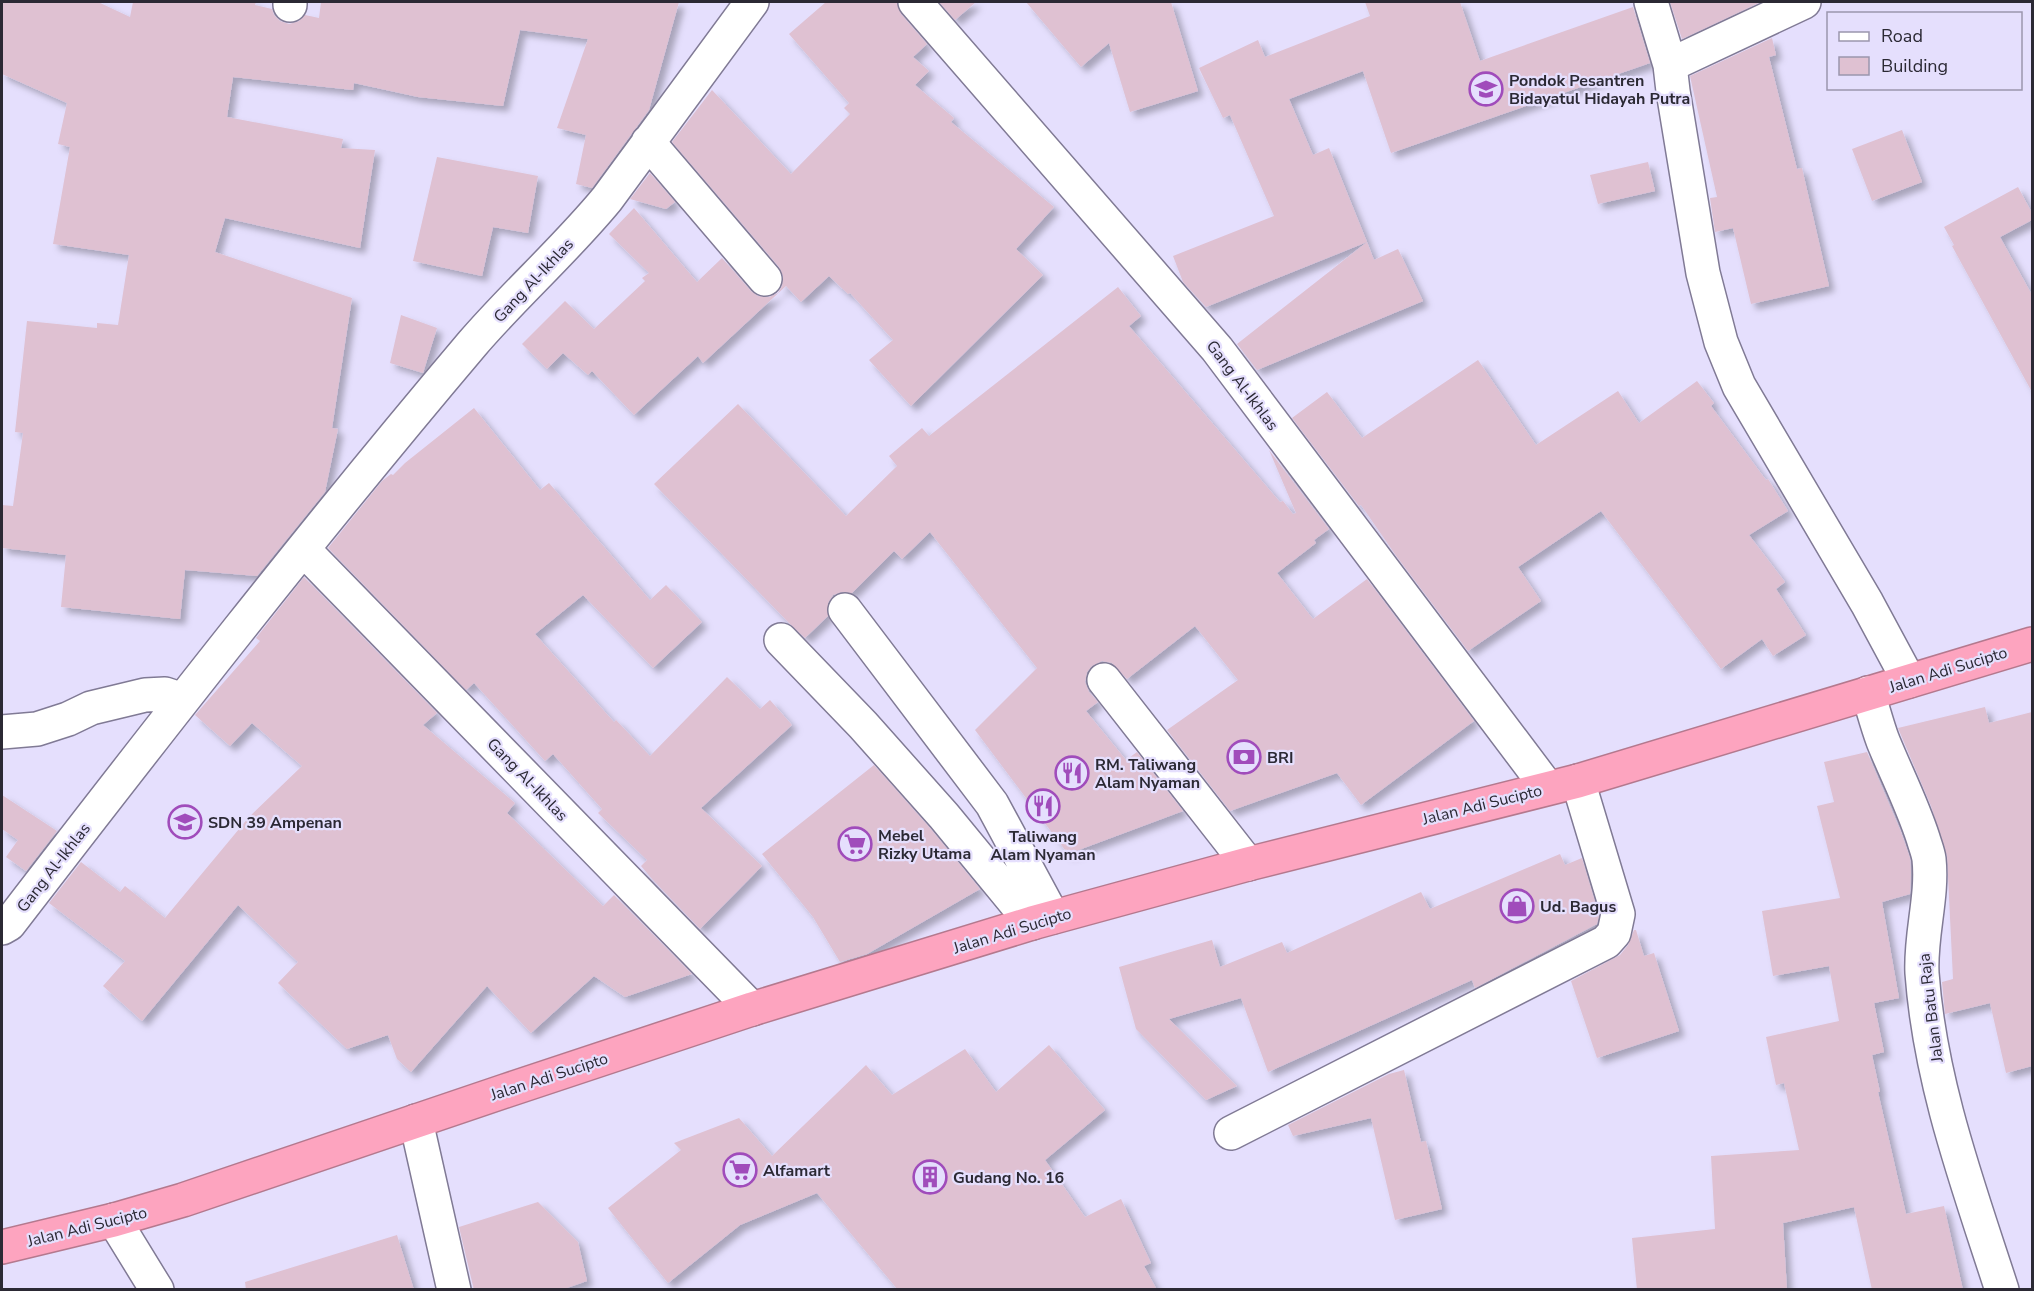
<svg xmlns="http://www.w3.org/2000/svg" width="2034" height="1291" viewBox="0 0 2034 1291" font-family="'Nunito Sans',sans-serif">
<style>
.building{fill:#dfc1d2;filter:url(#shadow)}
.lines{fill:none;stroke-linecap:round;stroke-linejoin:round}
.minor-casing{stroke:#807a95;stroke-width:36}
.highway-casing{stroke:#b4798e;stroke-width:36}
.minor{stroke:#fff;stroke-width:33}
.highway{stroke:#fda4bf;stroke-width:33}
.labels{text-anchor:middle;stroke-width:4.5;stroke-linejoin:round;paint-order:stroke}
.poi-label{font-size:16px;font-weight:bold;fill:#2b2934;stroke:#e5dffd;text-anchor:start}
.street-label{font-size:16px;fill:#2b2934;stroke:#e5dffd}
</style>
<defs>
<filter id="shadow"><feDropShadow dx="5.5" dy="5.5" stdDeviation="3" flood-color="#0004"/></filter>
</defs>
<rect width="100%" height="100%" fill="#e5dffd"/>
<path class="building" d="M2,2h96l32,15 3,-15h123l-1,3 17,4 2,6 6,6 9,3 10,-3 6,-6 14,3 2,-16h358l-30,108 -57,78 -16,-4 10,-49 -29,-7 31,-89 -68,-9 -17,76 -85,-9 -64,-14 -1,7 -120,-13 -6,40 116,22 -2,9 34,2 -15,98 -135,-30 -10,34 137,46 -20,130 6,1 -13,63 -68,84 -72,-6 -5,49 -119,-12 5,-52 -64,-7v-43l11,1 10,-73 -8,-1 12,-111 70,7v-5l21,2 11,-70 -76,-11 17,-97 -12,-3 9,-41 -65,-29z
M826,2h71l4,12 26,30 -14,13 16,14 -14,14 39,33 -3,4 103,85 -38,42 27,26 -132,131 -42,-46 24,-20 -43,-47 -2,1 -19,-18 -28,26 -15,-16 -83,77 -5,-7 -64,59 -42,-44 -4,4 -25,-22 -16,16 -25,-25 43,-43 29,28 51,-48 -3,-3 7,-5 -40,-39 25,-26 63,74 25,-24 29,33 7,5 11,1 9,-4 4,-7 1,-10 -4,-9 -107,-125 40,-52 79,84 59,-60 -6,-6 5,-5 -60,-69z
M939,2h37l-21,18z
M1026,2h145l27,89 -68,21 -21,-69 -28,24z
M1365,2h95l20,59 153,-54 17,56 -259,90 -28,-82 -74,28 24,56 16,-7 38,94 -161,65 -23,-25 -10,-26 101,-40 -44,-101 -7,3 -24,-50 59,-28 7,17 105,-41z
M1670,2h91l-79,37z
M1772,38l4,17 -7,2 28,112 5,-1 27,118 -78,18 -18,-76 -18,4 -5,-34 7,-1 -27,-121z
M1902,130l20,52 -50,19 -20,-52z
M437,157l101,19 -10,57 -35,-6 -11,49 -69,-15z
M1648,162l7,29 -57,13 -8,-29z
M650,173l25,29 -9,7 -36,-10z
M2018,187l14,26v7l-32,17 32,58v97l-80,-146 2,-1 -10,-18z
M1367,242l7,18 24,-11 25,52 -166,69 -20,-26z
M1118,287l23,29 -12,10 151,176 3,-1 10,13 3,-1 -27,-63 60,79 -15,11 2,3 -39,30 36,46 54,-40 107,142 -113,84 -24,-32 -107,38 -63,-81 71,-50 -43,-54 -68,53 -15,-16 -10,-2 -10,5 -5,6 -2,10 4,10 9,10 -12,9 40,49 11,-8 46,59 -115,43 -93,-124 62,-62 -107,-136 -28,27 -8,-8 -42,42 -10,-1 -9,3 -5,8v13l-23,22 -16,-15 -135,-139 84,-80 108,112 51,-50 -8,-10 33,-28 7,8z
M401,315l36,13 -14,45 -33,-10z
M1478,360l58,85 82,-54 21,32 58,-42 17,22 -3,3 55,74 2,-1 20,32 -39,24 36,47 -9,7 30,46 -33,21 -11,-17 -41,30 -120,-158 -83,56 23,34 -73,50 -71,-94 -36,-52 -2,1 -67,-88 35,-26 35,46z
M474,408l66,82 9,-7 101,117 16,-15 36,37 -49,46 -70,-73 -48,39 79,88 2,-2 34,36 77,-79 33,32 10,-9 22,25 -91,83 61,58 -62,63 -47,-49 -12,-14 6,-6 -49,-47 4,-4 -49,-55 -8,7 -71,-78 -8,7 -138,-142 54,-67 9,-7 2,1 12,-12z
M304,577l133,136 -14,12 92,78 -8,10 96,93 11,-11 78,79 -67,23 -31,-21 -63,57 -44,-47 -76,86 -14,-13 -9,-24 -41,14 -69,-66 20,-21 -60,-57 -96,116 -39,-35 22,-25 -76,-58 32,-41 39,30 5,-6 40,32 84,-101 53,-51 -50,-43 -22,23 -35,-31 65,-74 -4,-3z
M1985,707l4,16 43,-11v354l-26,7 -16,-70 -45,11 -3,-32 11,-3 -6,-123 -16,-50 -33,-78z
M1867,752l34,80 9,26 1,15 -1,21 -28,8 17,96 -25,5 10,49 -12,3 8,37h-2l28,122 38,-8 19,84h-91l-18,-83 -71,16 4,67h-150l-5,-52 83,-9 -4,-73 88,-6 -15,-67 -8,2 -10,-48 73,-16 -10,-55 -56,10 -11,-65 78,-13 -23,-92 17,-4 -10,-40z
M874,765l56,63 50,61 -113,65 -27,8 -27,-45 -51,-63z
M2,795l55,36 -31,40 -20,-14 12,-17 -16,-11z
M1560,854l5,11 17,-7 17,57 -2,9 -122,64 -3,-8 -204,92 -27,-74 -72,21 68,67 -31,14 -70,-71 -17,-62 93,-27 8,27 62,-25 5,11 134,-61 9,17z
M1634,930h2l8,26 10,-3 25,78 -82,27 -26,-77 49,-26 8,-10z
M1049,1045l56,65 -60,50 40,57 36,-18 30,64 -7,3 13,24h-259l-81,-97 -77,32 -72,58 -60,-75 73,-58 -7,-7 65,-25 33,38 94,-91 26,30 73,-46 31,43z
M1404,1070l17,72 5,-1 16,68 -47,11 -24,-102 -78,18 -5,-11 101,-51z
M538,1202l40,40 9,39 -26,9h-87l-15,-63z
M397,1235l17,55h-168l-1,-8z"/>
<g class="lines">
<g class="minor-casing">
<path id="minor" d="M915,2l302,347 330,438
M1651,2l19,63
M1804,2l-134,63 3,26 30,182 18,69 18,44 128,217 42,78
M290,5v-3
M648,142l117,137
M303,549l449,460
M845,610l147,194 61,113
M781,640l82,85 81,91 88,107
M1104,680l144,184
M1868,693c5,16 9,32 15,48 13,32 29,63 40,97 2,7 5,14 6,21 4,38 -9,76 -7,114 8,110 46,212 80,317
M2,732l35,-3 31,-10 23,-11 54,-13 20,-1 18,6
M2,928l7,-4c151,-196 303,-391 463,-580 43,-50 93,-94 135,-145l145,-197
M416,1121l38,169
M1231,1133l375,-191 8,-9 4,-19 -40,-133
M114,1220l43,70"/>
</g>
<g class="highway-casing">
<path id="highway" d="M2,1247l112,-27 69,-20 322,-109 247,-82 280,-86 216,-59 330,-83 454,-137"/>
</g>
<use href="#minor" class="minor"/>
<use href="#highway" class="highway"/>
</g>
<defs>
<g id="school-ring" transform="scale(1.725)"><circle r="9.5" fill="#e5dffd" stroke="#a04cbb" stroke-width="1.5"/><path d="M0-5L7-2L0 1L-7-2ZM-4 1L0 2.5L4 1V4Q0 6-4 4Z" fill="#a04cbb"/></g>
<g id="bank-ring" transform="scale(1.725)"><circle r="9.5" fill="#e5dffd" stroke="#a04cbb" stroke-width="1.5"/><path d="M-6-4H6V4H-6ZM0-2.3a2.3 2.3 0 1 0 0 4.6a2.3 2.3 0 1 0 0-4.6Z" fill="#a04cbb"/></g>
<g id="restaurant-ring" transform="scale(1.725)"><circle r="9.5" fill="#e5dffd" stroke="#a04cbb" stroke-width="1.5"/><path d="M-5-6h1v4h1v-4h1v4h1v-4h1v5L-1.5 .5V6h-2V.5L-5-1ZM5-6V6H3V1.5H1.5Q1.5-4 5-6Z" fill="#a04cbb"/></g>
<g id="supermarket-ring" transform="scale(1.725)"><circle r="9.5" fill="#e5dffd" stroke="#a04cbb" stroke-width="1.5"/><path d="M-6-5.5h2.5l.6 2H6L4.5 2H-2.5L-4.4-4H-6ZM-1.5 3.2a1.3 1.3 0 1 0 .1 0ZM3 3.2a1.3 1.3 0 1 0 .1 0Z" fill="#a04cbb"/></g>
<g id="shop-ring" transform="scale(1.725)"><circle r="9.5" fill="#e5dffd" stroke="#a04cbb" stroke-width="1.5"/><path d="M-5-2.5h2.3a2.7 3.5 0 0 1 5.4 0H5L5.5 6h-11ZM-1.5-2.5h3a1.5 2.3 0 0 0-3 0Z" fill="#a04cbb"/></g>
<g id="building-ring" transform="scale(1.725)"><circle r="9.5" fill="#e5dffd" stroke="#a04cbb" stroke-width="1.5"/><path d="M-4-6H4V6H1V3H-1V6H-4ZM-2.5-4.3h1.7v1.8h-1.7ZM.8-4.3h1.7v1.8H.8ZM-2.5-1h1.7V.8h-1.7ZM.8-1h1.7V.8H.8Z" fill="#a04cbb"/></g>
</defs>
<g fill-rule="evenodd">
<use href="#school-ring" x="1486" y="89"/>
<use href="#bank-ring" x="1244" y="757"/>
<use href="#restaurant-ring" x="1072" y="773"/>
<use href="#restaurant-ring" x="1043" y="806"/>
<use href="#school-ring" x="185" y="822"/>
<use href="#supermarket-ring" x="855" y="844"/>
<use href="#shop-ring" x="1517" y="906"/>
<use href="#supermarket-ring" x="740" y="1170"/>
<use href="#building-ring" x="930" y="1177"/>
</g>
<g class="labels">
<g class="poi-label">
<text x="1509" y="86">Pondok Pesantren<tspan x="1509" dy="18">Bidayatul Hidayah Putra</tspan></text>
<text x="1267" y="763">BRI</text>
<text x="1095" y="770">RM. Taliwang<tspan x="1095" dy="18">Alam Nyaman</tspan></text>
<text x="208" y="828">SDN 39 Ampenan</text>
<text x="878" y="841">Mebel<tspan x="878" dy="18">Rizky Utama</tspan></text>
<text x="1043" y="842" text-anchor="middle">Taliwang<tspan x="1043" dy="18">Alam Nyaman</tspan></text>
<text x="1540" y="912">Ud. Bagus</text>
<text x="763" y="1176">Alfamart</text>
<text x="953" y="1183">Gudang No. 16</text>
</g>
<g class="street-label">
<text transform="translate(533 280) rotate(-47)" y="6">Gang Al-Ikhlas</text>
<text transform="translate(1243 385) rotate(53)" y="6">Gang Al-Ikhlas</text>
<text transform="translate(1948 669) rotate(-17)" y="6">Jalan Adi Sucipto</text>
<text transform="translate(528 779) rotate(46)" y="6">Gang Al-Ikhlas</text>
<text transform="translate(1482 804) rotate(-14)" y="6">Jalan Adi Sucipto</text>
<text transform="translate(53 867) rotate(-52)" y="6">Gang Al-Ikhlas</text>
<text transform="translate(1012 930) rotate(-17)" y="6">Jalan Adi Sucipto</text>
<text transform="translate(1930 1008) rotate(-97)" y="6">Jalan Batu Raja</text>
<text transform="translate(549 1076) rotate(-18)" y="6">Jalan Adi Sucipto</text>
<text transform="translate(87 1226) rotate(-14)" y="6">Jalan Adi Sucipto</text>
</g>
</g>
<rect width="2034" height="1291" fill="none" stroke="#2b2934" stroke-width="6"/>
<rect x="1827" y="12" width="195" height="78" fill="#e5dffd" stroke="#9b96ad" stroke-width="1.5"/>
<rect x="1839" y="32" width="30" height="9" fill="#ffffff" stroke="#9b96ad" stroke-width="1.5"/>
<text x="1881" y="42" font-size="18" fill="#2b2934">Road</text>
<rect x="1839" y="57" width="30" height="18" fill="#dfc1d2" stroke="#9b96ad" stroke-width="1.5"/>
<text x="1881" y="72" font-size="18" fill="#2b2934">Building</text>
</svg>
